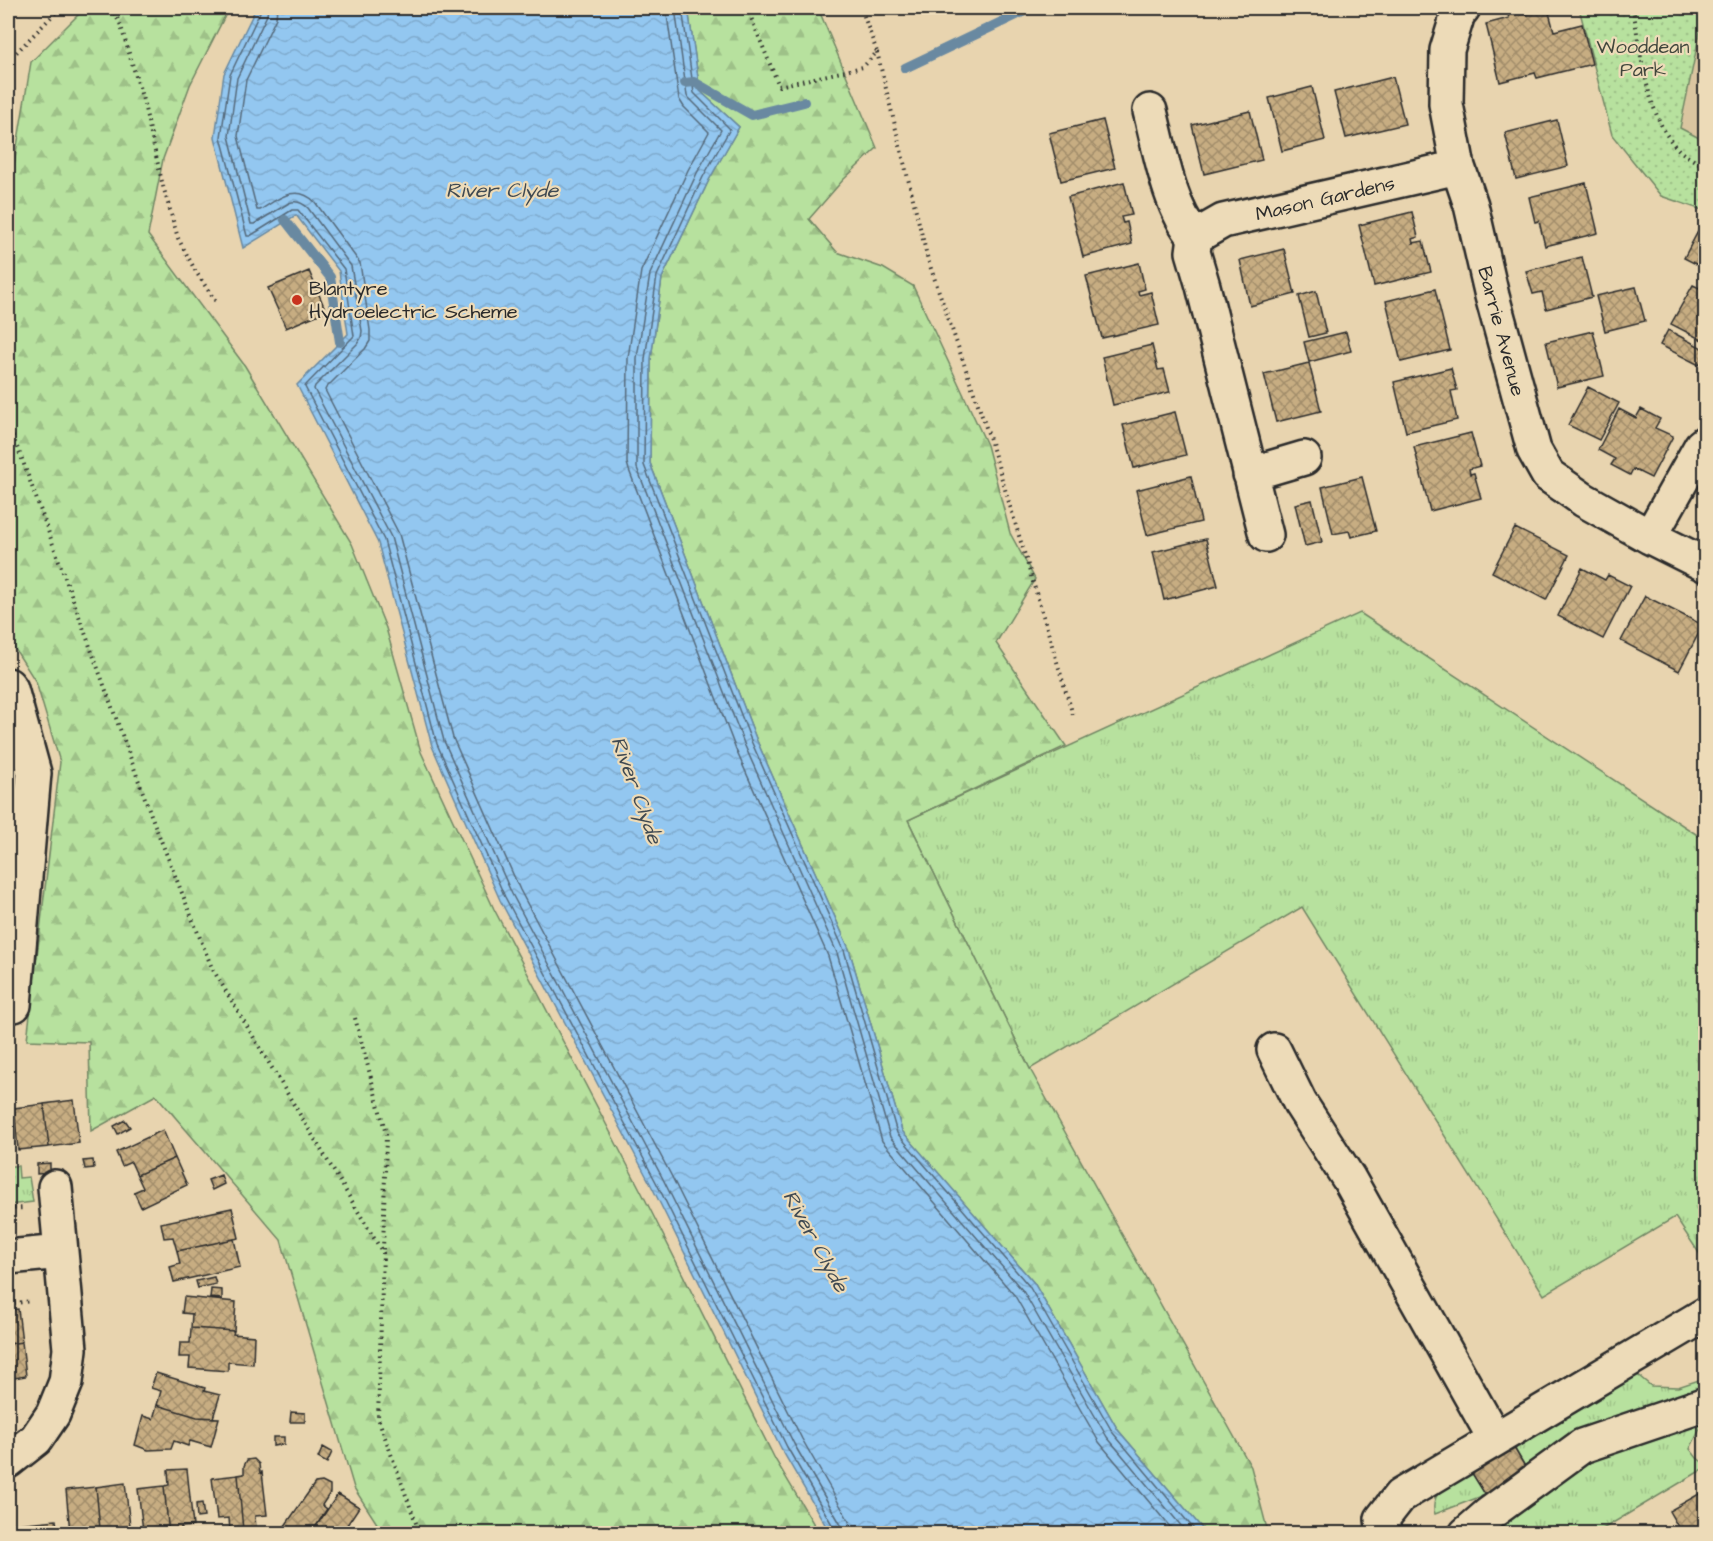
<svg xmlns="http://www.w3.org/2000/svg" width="1713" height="1541" viewBox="0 0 1713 1541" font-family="'Architects Daughter',sans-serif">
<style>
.built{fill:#dac5a0}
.grass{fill:url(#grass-tufts);stroke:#718664;stroke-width:1.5}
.forest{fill:url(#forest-firs);stroke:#718664;stroke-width:1.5}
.park{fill:url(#park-dots);stroke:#718664;stroke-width:1.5}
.water{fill:url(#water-waves);stroke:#6989a1;stroke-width:1.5}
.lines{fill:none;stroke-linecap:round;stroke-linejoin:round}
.shore{stroke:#55697a;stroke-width:1.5}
.stream{stroke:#6989a1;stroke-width:10}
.building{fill:url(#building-cross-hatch);stroke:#2b2b2b;stroke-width:1.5}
.minor-casing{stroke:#2b2b2b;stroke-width:38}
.path{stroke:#2b2b2b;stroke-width:4;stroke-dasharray:1.5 4.5;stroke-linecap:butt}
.minor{stroke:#eddbb8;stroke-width:33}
.poi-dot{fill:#c8321e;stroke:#eddbb8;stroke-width:2}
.labels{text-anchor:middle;stroke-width:4.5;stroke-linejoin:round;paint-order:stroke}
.park-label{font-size:20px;fill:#40463c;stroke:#eddbb8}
.street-label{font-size:20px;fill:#2b2b2b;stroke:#eddbb8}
.poi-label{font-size:20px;fill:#2b2b2b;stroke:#eddbb8;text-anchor:start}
.water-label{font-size:21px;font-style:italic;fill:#404a52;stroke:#eddbb8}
</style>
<defs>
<pattern id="grass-tufts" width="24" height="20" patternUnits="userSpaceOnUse" patternTransform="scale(1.5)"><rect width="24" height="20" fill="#b7e19e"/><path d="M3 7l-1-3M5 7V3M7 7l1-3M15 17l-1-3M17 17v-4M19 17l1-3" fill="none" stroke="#9ec188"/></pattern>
<pattern id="forest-firs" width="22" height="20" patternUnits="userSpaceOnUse" patternTransform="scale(1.5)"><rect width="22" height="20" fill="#b7e19e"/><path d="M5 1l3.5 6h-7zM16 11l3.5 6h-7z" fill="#9ec188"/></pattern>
<pattern id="park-dots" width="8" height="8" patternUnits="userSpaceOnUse" patternTransform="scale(1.5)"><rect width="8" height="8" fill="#b7e19e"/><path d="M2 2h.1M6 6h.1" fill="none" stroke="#9ec188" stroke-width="1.8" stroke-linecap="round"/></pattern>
<pattern id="water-waves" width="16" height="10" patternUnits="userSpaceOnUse" patternTransform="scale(1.5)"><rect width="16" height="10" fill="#93c7f0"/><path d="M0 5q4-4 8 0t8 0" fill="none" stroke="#7fabce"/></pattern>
<pattern id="building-cross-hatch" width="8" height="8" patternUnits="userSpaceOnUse" patternTransform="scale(1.5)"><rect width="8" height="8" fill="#c7ad82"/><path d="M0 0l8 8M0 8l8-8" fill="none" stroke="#a28d6b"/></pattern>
</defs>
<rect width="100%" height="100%" fill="#e8d4af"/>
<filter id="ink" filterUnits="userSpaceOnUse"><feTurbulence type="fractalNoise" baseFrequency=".0167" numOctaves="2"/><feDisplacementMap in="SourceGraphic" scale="12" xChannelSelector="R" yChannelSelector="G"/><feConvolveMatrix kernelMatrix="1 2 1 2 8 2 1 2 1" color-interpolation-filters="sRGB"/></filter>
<g filter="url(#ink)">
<path class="built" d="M1705,12v129l-25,-13z"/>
<path class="grass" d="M1360,613l345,227v422l-30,-45 -131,78 -242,-388 -272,162 -122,-249z
M8,1166h10l1,12 10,-1 4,25 -25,3z
M1628,1367l23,19 27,1 27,-9v11l-133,46 -23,13 -23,20 -17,-29z
M1705,1419l-15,30 7,9 8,6v4l-109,65 -105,1 77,-61 79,-42z
M1467,1465l21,34 -1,6 -5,-9 -47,18c-7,-21 19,-38 32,-49z"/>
<path class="forest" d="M85,8h144l-39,77 -27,74 -15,76 97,131 107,178 34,84 35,124 73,157 148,284 133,266 44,74h-436l-29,-45 -73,-248 -125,-145 -65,36 -2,-89 -62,-2 33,-278 -24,-80 -28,-44v-437l23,-139z
M688,8h130l59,140 -34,32 -34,39 28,33 46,16 30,18 74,159 23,88 25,46 -39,64 70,103 -158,74 122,249 221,398 15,58 4,8h-64l-88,-103 -84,-147 -132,-152 -53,-182 -92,-208 -107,-278 1,-104 11,-81 47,-98 30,-53 -39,-36z"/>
<path class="park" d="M1579,8h126l-25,120 25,13v70l-44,-15 -49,-61z"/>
<path class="water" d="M256,8h432l12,83 39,36 -30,53 -47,98 -11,81 -1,104 107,278 92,208 53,182 132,152 84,147 88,103h-376l-48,-83 -131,-265 -151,-285 -68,-154 -54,-203 -81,-158 51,-51 -9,-63 -43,-56 -53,33 -28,-111 9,-63z"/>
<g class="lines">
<path class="shore" d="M261,8l-1,4 -30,63 -9,62 26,99h3l42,-26h6l46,59 10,67 -48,49 -1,2 79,153 53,204 68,153 151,285 131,265 47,81 1,6
M268,8l-1,7 -30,63 -8,58 22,88h3l35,-21c7,-3 13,-1 19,5l43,58 11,65 -1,7 -4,6 -42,42 -1,3 77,148 53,204 68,153 151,285 131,265 47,81 2,9
M277,8l-1,10 -30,62 -8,56 19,74h3c18,-11 36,-27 55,-8l45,61 10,67v11l-5,8 -39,39 -1,2 74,144 54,204 67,152 151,285 131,264 47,82 3,13
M666,8l13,91 5,8 25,25 -21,38 -47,101 -13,87 -1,105 2,7 107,280 92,206 54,185 133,155 84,146 77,92
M675,8l12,88 34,34 -24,43 -47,101 -13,84v110l108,278 92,207 53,184 133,154 84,146 81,97
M682,8l12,85 36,36 -27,48 -46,99 -12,83 -1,106 108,278 92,207 53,183 132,153 84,147 85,101"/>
<path class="stream" d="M905,68l126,-60
M685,83l9,-1 58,33 52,-13
M285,220l45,57 10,65"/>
</g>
<path class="building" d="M1506,8h18l2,6 22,-5 6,22 28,-7 10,40 -55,14 -2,-5 -35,9 -14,-58 23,-6z
M1393,77l12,47 -59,14 -12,-46z
M1312,87l13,53 -43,11 -13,-53z
M1250,111l12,49 -58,14 -12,-49z
M1103,120l12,48 -54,13 -12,-48z
M1557,120l11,46 -52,13 -11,-46z
M1124,182l8,33 -11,2 2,6 4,-1 5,22 -49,13 -15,-60z
M1586,183l12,50 -53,13 -6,-25 -4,1 -6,-25z
M1412,212l6,25 -6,2 1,4 10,-2 8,31 -57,14 -15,-61z
M1705,218h1v51l-22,-11z
M1284,249l11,45 -45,12 -10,-46z
M1582,257l10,40 -46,12 -4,-17 -9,2 -7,-23z
M1139,263l6,26 -7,2 1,4 12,-3 8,33 -57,13 -16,-62z
M309,271l17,40 -40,17 -18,-40z
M1693,285l13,6v51l-35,-18z
M1636,287l9,34 -40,10 -9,-35z
M1435,289l15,61 -49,12 -15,-61z
M1316,291l10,42 -17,4 -10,-41z
M1668,330l38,20 -7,15 -39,-20z
M1593,331l11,45 -47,11 -11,-45z
M1346,332l5,19 -42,11 -5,-20z
M1152,345l6,25 6,-1 6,23 -57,13 -11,-48z
M1309,363l12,48 -45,11 -12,-48z
M1451,368l6,22 -6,1 6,29 -51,12 -12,-50z
M1588,387l31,16 -20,37 -31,-15z
M1619,409l17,9 5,-9 19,10 -5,9 18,8 -22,42 -18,-9 -3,6 -19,-10 4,-6 -17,-9z
M1175,412l11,43 -52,13 -11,-43z
M1471,433l9,33 -11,3 1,5 4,-1 7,25 -51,13 -16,-64z
M1191,476l10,46 -54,13 -11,-45z
M1362,477l14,54 -25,6 -2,-6 -16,3 -11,-47z
M1312,500l10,42 -17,4 -10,-42z
M1515,528l54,27 -23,45 -54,-28z
M1206,539l12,47 -54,14 -11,-48z
M1582,568l23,12 3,-5 22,11 -27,53 -45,-23z
M1645,596l58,29 -24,46 -58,-30z
M8,1088h3l5,42 -8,1z
M74,1100l5,43 -30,4 -5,-43z
M44,1104l5,43 -31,3 -4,-42z
M125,1120l5,7 -12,7 -4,-8z
M163,1130l12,28 -38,17 -6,-13 -9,4 -6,-14z
M175,1158l12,27 -46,22 -7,-15 9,-4 -6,-13z
M93,1160l1,8 -9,1 -2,-8z
M50,1163v10l-13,1v-10z
M221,1175l3,9 -12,6 -4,-10z
M232,1208l7,30 -62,13 -4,-14 -9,1 -3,-15z
M234,1239l6,28 -66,15 -4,-15 10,-3 -3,-13z
M214,1277l2,7 -18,4 -2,-7z
M211,1289l11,1v9l-12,-1z
M184,1297l52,5 -2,29 -43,-3 1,-14 -10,-1z
M18,1309l4,33 -14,2v-34z
M191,1328l43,3 -1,3 21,2 -1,28 -25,-2v9l-39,-3 1,-11h-11l1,-14h10z
M22,1342l4,34 -18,3v-35z
M156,1373l49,15 -1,3 16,4 -7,23 -16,-1 -40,-12 4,-14 -10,-3z
M157,1405l40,12 22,1 -8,29 -21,-6 -2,5 -14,-5 -3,8 -23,1 -13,-5 8,-29 10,3z
M291,1412l14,1v9h-15z
M1507,1436l23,39 -42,24 -23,-37z
M273,1437h11v7l-11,2z
M323,1447l9,5 -5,11 -9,-5z
M254,1459l5,5 1,9 2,-1 5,43 -12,1 1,13 -13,1 -5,-55 6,-1v-8l3,-6z
M187,1469l6,57 -12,1v7h-12l-5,-48 5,-1 -1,-15z
M238,1475l5,55 -13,1 -1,-13 -12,1 -5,-41z
M322,1482l8,4v7l-8,12 5,4 -16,25h-24l-5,-4 33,-47z
M125,1483l5,43 -30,3 -4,-42z
M164,1486l5,48h-13l-1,-4 -12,1 -5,-42z
M96,1487l4,42 -30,3 -4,-42z
M1706,1490v44h-24l-13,-23z
M338,1494l21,13 -18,27h-30z
M202,1503l2,14 -7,1 -1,-14z
M56,1520l2,14h-30l-1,-11z
M27,1523l1,11h-20v-9z"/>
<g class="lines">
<g class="minor-casing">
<path id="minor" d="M1463,8l-5,6 -11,36 -1,54 12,63 13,38 21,91 42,154 14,25 36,25 66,37 56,28
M1150,111c10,39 19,96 45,126
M1250,474l54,-16
M1266,535l-63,-249 -10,-34 2,-15 28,-16 235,-54
M1650,537l51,-91 5,-4
M8,685l3,4 23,84 -20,232
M1274,1050l26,53 49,76 146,260
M8,1257l53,-5
M8,1461l28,-22 17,-25 13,-32 4,-33 -15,-162
M1384,1534l-2,-15 18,-23 306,-182
M1466,1534l23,-20 93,-68 124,-42"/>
</g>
<path class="path" d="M111,8l9,15 23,77 20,86 15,52 18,34 20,30
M747,8l32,78 84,-19 14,-15 -16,-44
M1633,8c7,41 14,111 45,141 7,7 19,13 28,18
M877,52l51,208 61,176 84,279
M8,61l52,-53
M8,425l14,34 132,364 58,145 171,285 -5,165 42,116
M355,1018l31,116 -3,118
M8,1209l17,-1
M8,1304l23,-3"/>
<use href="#minor" class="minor"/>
</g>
</g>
<circle class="poi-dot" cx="297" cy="300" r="6"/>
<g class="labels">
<g class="park-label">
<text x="1643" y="53">Wooddean<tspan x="1643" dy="23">Park</tspan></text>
</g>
<g class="street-label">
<text transform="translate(1325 198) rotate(-13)" y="7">Mason Gardens</text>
<text transform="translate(1502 331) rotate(75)" y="7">Barrie Avenue</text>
</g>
<g class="poi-label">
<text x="309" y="295">Blantyre<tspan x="309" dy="23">Hydroelectric Scheme</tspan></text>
</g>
<g class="water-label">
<text x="502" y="197">River Clyde</text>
<text transform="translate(637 790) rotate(70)" y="7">River Clyde</text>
<text transform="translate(816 1241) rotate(61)" y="7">River Clyde</text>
</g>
</g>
<rect width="1713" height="1541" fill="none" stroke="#eddbb8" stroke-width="30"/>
<rect x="15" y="15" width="1683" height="1511" fill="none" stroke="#2b2b2b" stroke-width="2" filter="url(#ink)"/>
</svg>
